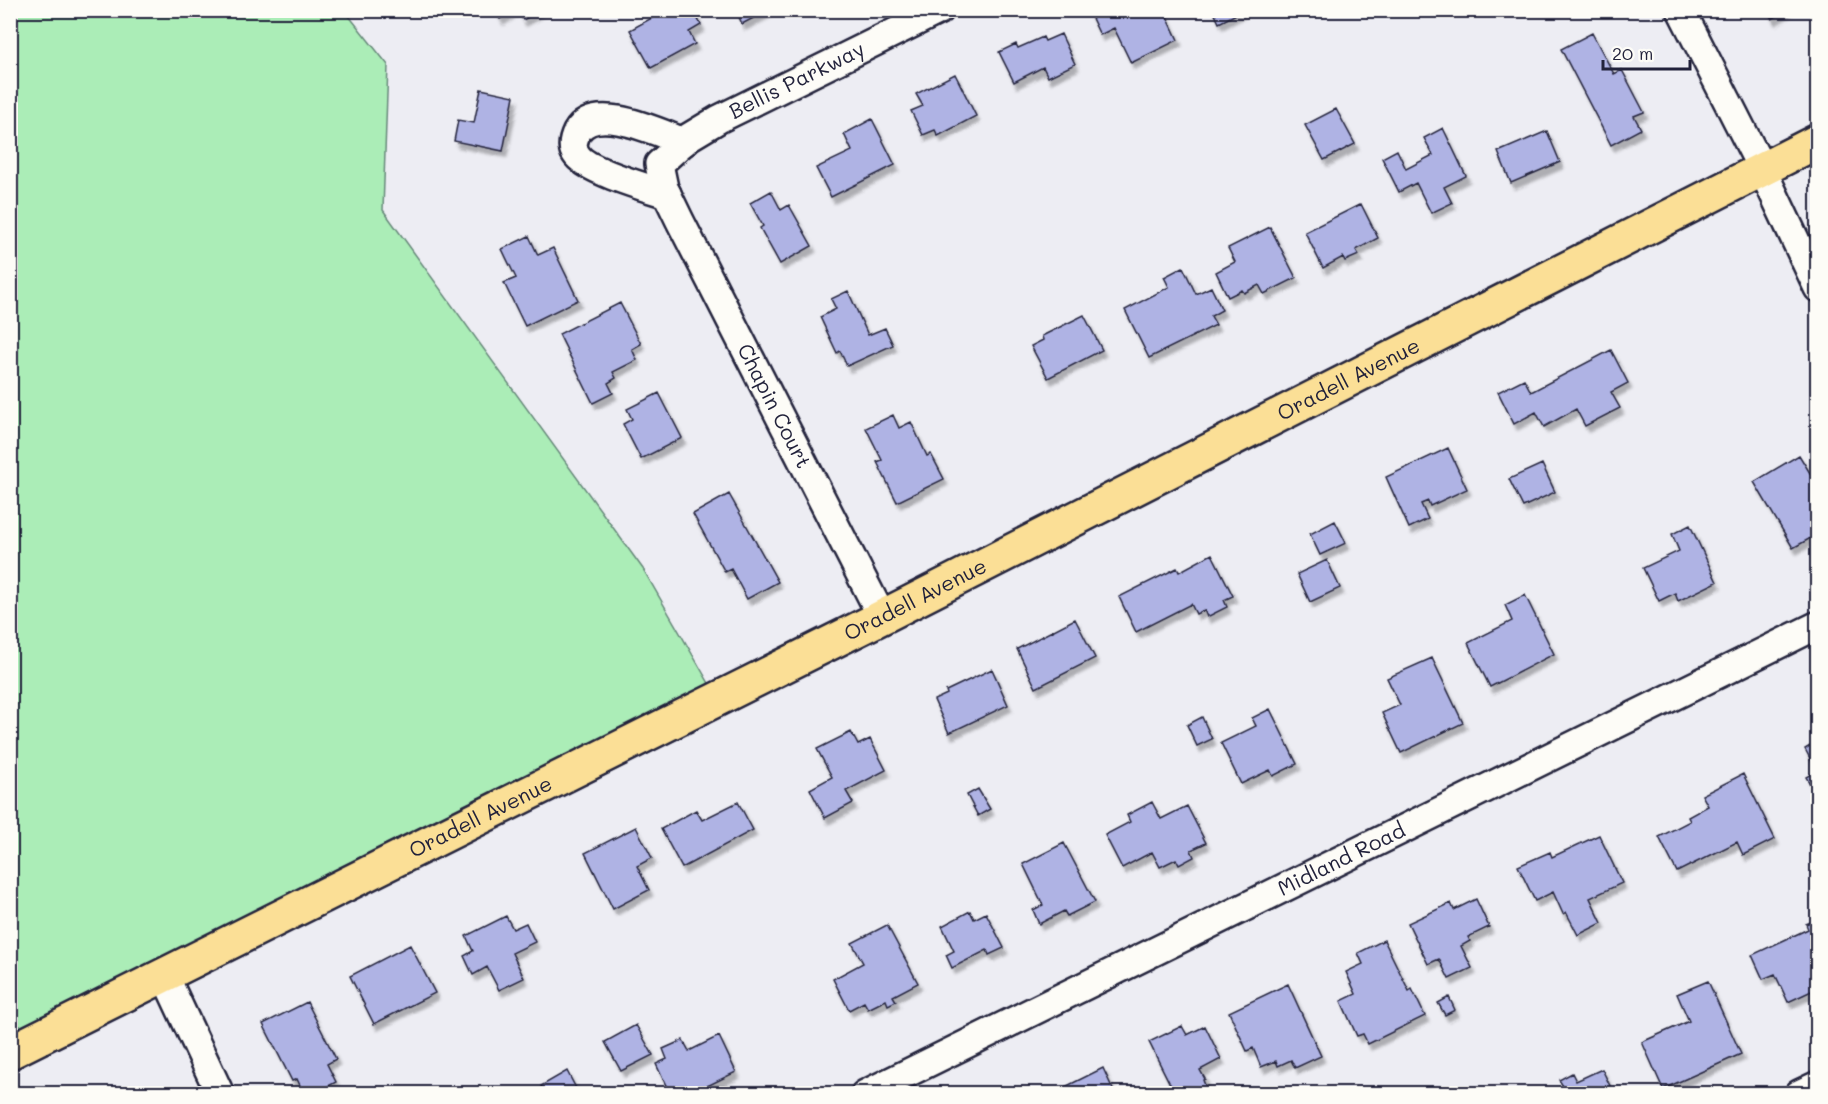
<svg xmlns="http://www.w3.org/2000/svg" width="1828" height="1104" viewBox="0 0 1828 1104" font-family="Mali,sans-serif">
<style>
.green{fill:#abedb7;stroke:#668879;stroke-width:1.5}
.building{fill:#afb3e4;stroke:#22223b;stroke-width:1.5;filter:url(#shadow)}
.lines{fill:none;stroke-linecap:round;stroke-linejoin:round}
.street-casing{stroke:#22223b;stroke-width:32}
.primary-casing{stroke:#22223b;stroke-width:38}
.street{stroke:#fdfcf7;stroke-width:27}
.primary{stroke:#fbdf96;stroke-width:33}
.labels{text-anchor:middle;stroke-width:4.5;stroke-linejoin:round;paint-order:stroke}
.street-label{font-size:21px;fill:#22223b;stroke:#fdfcf7}
</style>
<defs>
<filter id="shadow"><feDropShadow dx="3.5" dy="6" stdDeviation="1.5" flood-color="#0004"/></filter>
</defs>
<rect width="100%" height="100%" fill="#ededf3"/>
<filter id="ink" filterUnits="userSpaceOnUse"><feTurbulence type="fractalNoise" baseFrequency=".0167" numOctaves="2"/><feDisplacementMap in="SourceGraphic" scale="12" xChannelSelector="R" yChannelSelector="G"/><feConvolveMatrix kernelMatrix="1 2 1 2 8 2 1 2 1" color-interpolation-filters="sRGB"/></filter>
<g filter="url(#ink)">
<path class="green" d="M11,11h334l43,54 -5,145 260,359 75,130 -707,353z"/>
<path class="building" d="M495,10h19l-14,9z
M518,10h23l-18,10z
M666,10h27l8,15 -12,7 6,12 -44,24 -21,-38z
M736,10h33l-27,14z
M1088,10h76l14,30 -47,23 -17,-35 -14,7z
M1213,10h31l-25,13z
M1767,10h20l-15,9z
M1592,33l22,41 8,-4 22,42 -10,4 7,13 -30,16 -50,-96z
M1061,34l14,30 -27,13 -5,-10 -29,15 -15,-30 17,-8 2,4 25,-11 2,4z
M955,74l21,42 -38,20 -3,-6 -12,5 -12,-24 12,-5 -7,-12z
M481,89l33,7 -11,55 -49,-10 4,-21 16,3z
M1336,109l19,35 -31,16 -19,-35z
M872,119l23,46 -64,32 -15,-29 36,-17 -8,-17z
M1443,128l23,48 -22,11 8,16 -21,10 -15,-30 -17,9 -17,-34 15,-8 9,19 27,-14 -9,-17z
M1547,131l13,31 -49,21 -13,-31z
M771,191l10,19 8,-5 23,41 -32,18 -20,-36 3,-2 -13,-23z
M1361,204l17,34 -22,12 3,5 -14,6 -2,-4 -20,11 -18,-36z
M1270,227l26,51 -32,16 -5,-9 -15,8 -2,-3 -14,7 -12,-25 19,-10 -7,-14z
M529,236l9,19 15,-7 25,52 -53,26 -21,-43 12,-5 -14,-29z
M1183,267l13,27 15,-7 11,23 -11,6 5,9 -67,33 -24,-48 44,-23 -5,-10z
M848,291l20,44 17,-7 8,17 -46,21 -7,-15 -3,2 -17,-36 16,-8 -5,-10z
M620,303l21,41 -9,5 5,11 -24,12 3,6 -8,5 5,10 -20,10 -34,-69z
M1084,315l18,35 -54,28 -17,-32 12,-6 -1,-4z
M1611,350l17,33 -17,9 9,16 -35,18 -9,-17 -32,18 -8,-15 -22,12 -16,-32 26,-13 7,13z
M659,393l23,45 -41,21 -18,-35 9,-5 -5,-10z
M893,415l6,13 12,-6 16,34 4,-2 13,25 -47,23 -20,-40 5,-2 -16,-32z
M1448,448l19,41 -37,17 -2,-5 -7,3 7,15 -19,9 -23,-51z
M1799,455l19,31v48l-25,14 -39,-66z
M1542,464l13,28 -32,15 -14,-28z
M729,494l49,88 -31,17 -16,-30 -6,3 -32,-58z
M1335,521l11,22 -26,12 -10,-21z
M1690,525l27,57 -39,19 -3,-8 -16,8 -16,-33 36,-17 -7,-17z
M1212,554l21,42 -9,4 3,7 -20,10 -3,-7 -8,4 -5,-10 -55,28 -17,-35 58,-29 2,4z
M1327,560l13,28 -30,14 -13,-28z
M1525,595l29,59 -64,33 -22,-44 44,-22 -7,-16z
M1075,619l20,39 -59,30 -19,-39z
M1432,658l31,65 -62,30 -19,-40 18,-8 -13,-27z
M992,669l16,36 -59,28 -15,-33 13,-6 -1,-3z
M1270,709l27,55 -24,12 -3,-6 -29,14 -20,-41 35,-17 -4,-8z
M1202,717l10,22 -15,7 -10,-21z
M851,732l7,13 12,-6 16,31 -40,21 7,12 -28,15 -15,-29 22,-12 -15,-28z
M1818,741v56l-12,-20 11,-6 -12,-22z
M1743,774l32,65 -32,16 -6,-13 -60,30 -18,-35 31,-16 -2,-4 20,-11 -6,-11z
M978,789l12,20 -12,7 -11,-21z
M738,802l15,28 -71,38 -21,-39 35,-19 6,10z
M1152,802l9,17 26,-13 19,37 -15,7 3,7 -15,8 -3,-6 -16,8 -8,-15 -30,16 -17,-33 25,-13 -3,-7z
M636,827l16,31 -15,8 12,24 -36,19 -28,-56z
M1599,835l23,48 -32,15 12,25 -24,12 -12,-23 -3,2 -10,-22 -18,9 -17,-35 32,-14 2,5z
M1064,843l31,59 -28,14 -3,-5 -25,13 -6,-14 10,-5 -20,-41z
M1476,899l13,28 -21,10 2,4 -9,5 11,22 -23,11 -10,-20 -11,5 -20,-41 43,-20 3,7z
M970,911l4,8 12,-6 18,35 -15,7 -2,-5 -35,18 -6,-13 8,-4 -12,-25z
M506,916l7,13 13,-6 9,19 -23,11 12,25 -25,12 -12,-23 -14,8 -9,-19 9,-5 -7,-15z
M1818,919v44l-7,3 7,14v8l-30,14 -13,-28 -12,5 -11,-24 56,-26 -2,-5z
M887,925l31,58 -25,13 3,5 -8,4 -2,-5 -18,9 -4,-7 -15,8 -16,-31 30,-16 -11,-20z
M1384,940l25,51 3,-2 13,27 -57,28 -5,-10 -6,2 -16,-35 15,-7 -10,-22 17,-8 -5,-11z
M410,945l25,48 -61,31 -24,-48z
M1708,981l33,73 -78,35 -21,-47 47,-21 -12,-27z
M1288,984l33,72 -26,12 -4,-8 -13,6 -2,-5 -15,6 -8,-19 -6,3 -18,-39z
M1449,997l6,13 -10,5 -7,-12z
M307,1002l29,57 -9,5 9,18 -22,12h-10l-7,-15 -5,2 -29,-57z
M636,1025l17,30 -32,16 -16,-29z
M1182,1026l5,9 18,-9 16,33 -21,11 5,9 -2,1 3,8 -12,6h-19l-26,-52z
M719,1036l17,36 -45,22h-21l-14,-30 11,-5 -4,-10 20,-9 6,11z
M1103,1068l12,26h-64z
M1602,1069l10,21 -6,4h-58l15,-8 -4,-6 13,-7 4,8z
M567,1071l12,23h-34l-4,-8z"/>
<g class="lines">
<g class="street-casing">
<g id="street">
<path d="M1681,10l81,159 56,119"/>
<path d="M667,194c-19,-6 -82,-24 -91,-40 -5,-7 -2,-16 1,-22 18,-31 82,1 107,10"/>
<path id="s1" d="M882,617l-202,-396 -16,-33 -5,-24 30,-27 30,-18 221,-109"/>
<path d="M164,974l56,120"/>
<path id="s2" d="M865,1094l953,-469"/>
<path d="M1799,1094l19,-9"/>
</g>
</g>
<g class="primary-casing">
<g id="primary">
<path id="s3" d="M10,1052l872,-435 936,-476"/>
</g>
</g>
<use href="#street" class="street"/>
<use href="#primary" class="primary"/>
</g>
</g>
<g class="labels">
<g class="street-label">
<text dy="7" stroke="none"><textPath href="#s1" startOffset="668">Bellis Parkway</textPath></text>
<text dy="7" stroke="none"><textPath href="#s3" startOffset="1498">Oradell Avenue</textPath></text>
<text transform="translate(774 406) rotate(63)" y="7">Chapin Court</text>
<text dy="7" stroke="none"><textPath href="#s3" startOffset="1012">Oradell Avenue</textPath></text>
<text dy="7" stroke="none"><textPath href="#s3" startOffset="526">Oradell Avenue</textPath></text>
<text dy="7" stroke="none"><textPath href="#s2" startOffset="531">Midland Road</textPath></text>
</g>
</g>
<rect width="1828" height="1104" fill="none" stroke="#fdfcf7" stroke-width="36"/>
<rect x="18" y="18" width="1792" height="1068" fill="none" stroke="#22223b" stroke-width="2" filter="url(#ink)"/>
<path d="M1603 60v9h87v-9" fill="none" stroke="#22223b" stroke-width="3"/>
<text x="1612" y="60" font-size="18" fill="#22223b" stroke="#fdfcf7" stroke-width="4.5" paint-order="stroke">20 m</text>
</svg>
